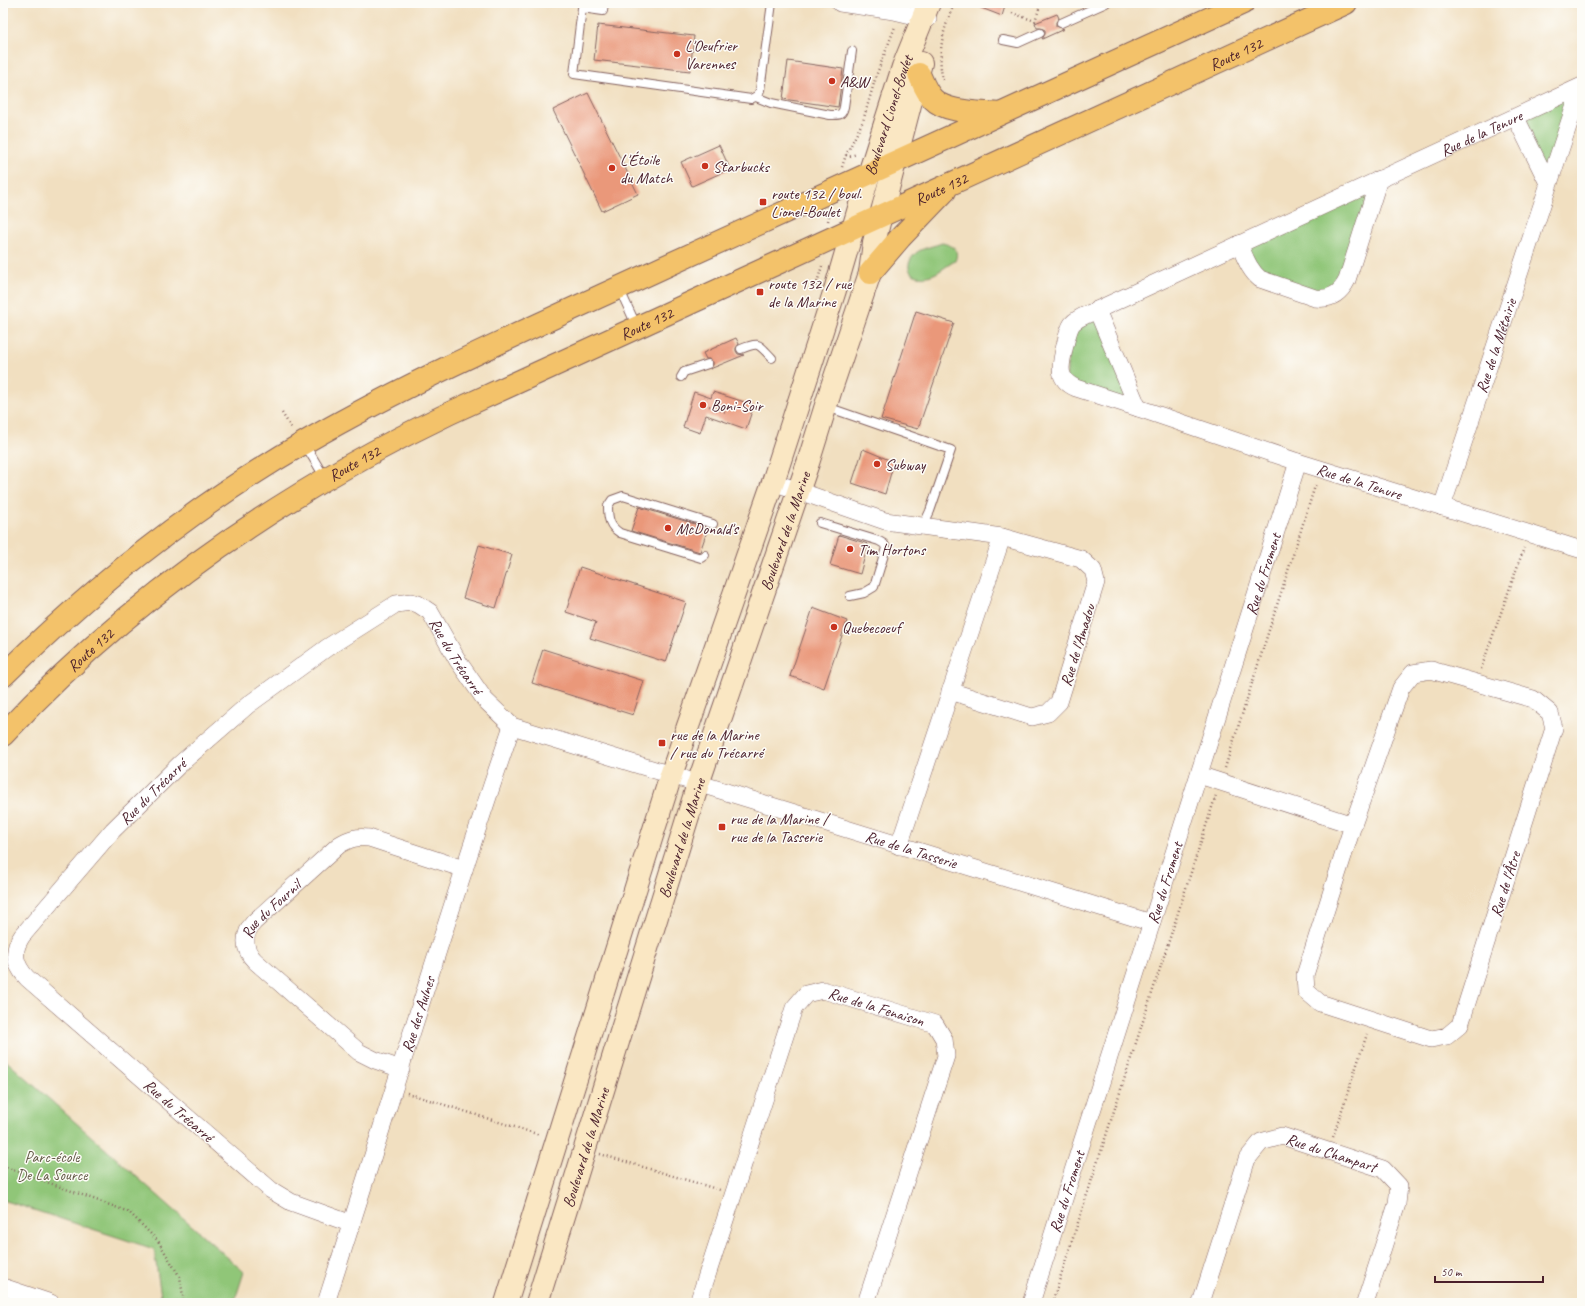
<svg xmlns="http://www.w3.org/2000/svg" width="1585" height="1306" viewBox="0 0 1585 1306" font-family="Caveat,sans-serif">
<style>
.green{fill:#90c678;stroke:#6d7252}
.building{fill:#ea987a}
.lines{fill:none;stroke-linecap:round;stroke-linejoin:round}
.lane-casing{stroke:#84625f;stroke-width:10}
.street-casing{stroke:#84625f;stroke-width:18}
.secondary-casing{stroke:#84625f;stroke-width:24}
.highway-casing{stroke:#84625f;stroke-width:24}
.path{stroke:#84625f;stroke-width:2.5;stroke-dasharray:1 3;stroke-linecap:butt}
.lane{stroke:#fff;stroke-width:8}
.street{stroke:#fff;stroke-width:17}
.secondary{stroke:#fae7c3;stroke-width:22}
.highway{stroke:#f3c26a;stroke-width:22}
.poi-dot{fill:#c8321e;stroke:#fdfcf7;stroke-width:1.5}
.labels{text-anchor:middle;stroke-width:3;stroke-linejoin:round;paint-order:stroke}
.poi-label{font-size:16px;fill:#4a1f2b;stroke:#fdfcf7;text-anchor:start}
.street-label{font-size:16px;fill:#4a1f2b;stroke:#fdfcf7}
.park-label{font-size:16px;fill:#625946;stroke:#fdfcf7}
</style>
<rect width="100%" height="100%" fill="#fdfcf7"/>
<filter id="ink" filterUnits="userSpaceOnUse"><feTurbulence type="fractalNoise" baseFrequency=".025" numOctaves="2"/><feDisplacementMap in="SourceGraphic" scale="8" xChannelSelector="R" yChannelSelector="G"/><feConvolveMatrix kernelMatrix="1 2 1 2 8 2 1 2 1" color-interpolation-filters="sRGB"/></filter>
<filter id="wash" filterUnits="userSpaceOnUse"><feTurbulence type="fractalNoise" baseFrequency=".012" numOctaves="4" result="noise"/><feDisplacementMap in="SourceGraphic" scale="16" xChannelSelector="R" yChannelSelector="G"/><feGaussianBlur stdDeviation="0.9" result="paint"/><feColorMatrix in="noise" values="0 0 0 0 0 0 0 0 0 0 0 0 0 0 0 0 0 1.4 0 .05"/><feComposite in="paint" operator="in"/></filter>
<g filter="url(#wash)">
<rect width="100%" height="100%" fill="#f1dfc0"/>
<path class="green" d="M1581,87l-33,96 -32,-65z
M1379,179l-48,118 -71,-18 -21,-35z
M942,243c10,2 18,6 13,18 -8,4 -16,12 -24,14 -18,6 -31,-7 -15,-22 6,-5 18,-7 26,-10z
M1097,310l41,98 -72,-26 4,-52z
M3,1058l241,214 -10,31h-72l-8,-54 -151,-49z"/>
<g id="blocks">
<path class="building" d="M971,3h35l-4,13 -31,-12z
M1057,14l2,4 -3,4v4l8,3 -22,10 3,-5v-4l-4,-2h-4l-2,-5z
M598,25l96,11 -4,35 -96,-11z
M788,61l55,8 -5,38 -55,-8z
M588,93l50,101 -36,17 -49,-101z
M719,145l11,24 -38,17 -11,-24z
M916,311l38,12 -36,106 -37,-10z
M736,338l3,6 -3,4v3l2,3 6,1 -34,14 3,-4v-3l-4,-3h-3l-3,-6z
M694,392l17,6 2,-6 41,13 -8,24 -40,-14 -6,18 -17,-6z
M863,449l31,13 -9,32 -33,-11z
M639,507l69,21 -8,24 -69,-21z
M839,535l29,9 -8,30 -30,-9z
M479,545l33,10 -16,53 -33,-10z
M580,567l106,35 -20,60 -76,-24 6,-16 -30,-10z
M813,608l34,13 -23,67 -34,-12z
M543,649l101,32 -11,34 -101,-32z"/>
</g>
</g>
<g filter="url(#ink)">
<use href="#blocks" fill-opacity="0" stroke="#84625f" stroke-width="1"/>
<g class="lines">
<g class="lane-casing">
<path id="lane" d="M604,3l-1,8 -21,-3 -8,66 177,25 7,-4 2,-5 12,-87
M1061,23l45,-20
M1003,40l15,3 22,-10
M756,97l15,6 59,12c9,0 12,1 14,-8l8,-56
M619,288l18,39
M741,349c19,-8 17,-5 31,9
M681,377l3,-5 24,-8
M827,407l124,43 -21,61 -7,15
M304,443l21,35
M820,523l59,18 5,3 2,4 -12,39 -10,6 -14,3
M705,555l-4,3 -81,-25c-11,-7 -12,-15 -12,-27l4,-6 11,-4 90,28"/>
</g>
<g class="street-casing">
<g id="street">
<path d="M840,3l54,8 34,8"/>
<path d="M1516,118l32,65"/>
<path d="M1239,244c6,13 10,26 21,35l55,19c15,2 25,-4 32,-18l32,-101"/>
<path id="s1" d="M1097,310l485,-224"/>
<path d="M1097,310l41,98 -62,-20c-21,-9 -15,-24 -11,-43 2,-7 3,-15 7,-21 6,-7 17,-10 25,-14z"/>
<path id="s2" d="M1138,408l160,54 284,88"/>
<path d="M773,482l112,39 117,16 79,22 12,11 3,12 -37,120 -11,11 -16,4 -82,-26"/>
<path id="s3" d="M1442,507l139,-420"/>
<path id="s4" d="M1199,775l154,50 -48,150 1,16 14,12 111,36 16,-3 13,-11 94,-297 -4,-15 -17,-14 -102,-29 -18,3 -12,15 -48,137"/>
<path d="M899,846l103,-309"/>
<path id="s5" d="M401,1069l-26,-9 -16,-8 -104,-91c-12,-12 -12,-27 -1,-39l85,-77c10,-6 18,-9 30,-7l95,31"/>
<path id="s6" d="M352,1224l-61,-22 -20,-12 -244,-212c-12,-13 -16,-26 -5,-42l91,-106 67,-66 68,-59 80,-58 68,-43 15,-2 7,2 12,8 28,49 27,39 27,26 640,197"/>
<path d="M3,1287l48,16"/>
<path id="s7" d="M326,1303c62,-192 120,-386 186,-577"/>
<path id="s8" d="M698,1303l96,-295 12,-14 17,-4 112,34 9,15 2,17 -80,247"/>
<path id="s9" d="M1031,1303l267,-841"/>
<path id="s10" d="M1201,1303l46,-144 14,-17 21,-6 101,33 16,17 -2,18 -32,99"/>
</g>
</g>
<g class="secondary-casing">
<g id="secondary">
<path id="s11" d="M506,1303l165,-528 102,-293 62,-192 34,-116 34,-107 26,-64"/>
<path id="s12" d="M537,1303l161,-519 110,-321 24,-77 38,-113 4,-31 47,-179"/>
</g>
</g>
<g class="highway-casing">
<g id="highway">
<path d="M919,74c4,9 7,18 14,25 13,14 47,13 66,15"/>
<path d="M870,273l30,-35 45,-47"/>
<path d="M3,676c91,-90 193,-171 304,-235 115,-66 238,-119 359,-175 84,-39 169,-76 253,-115 108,-49 216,-98 324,-148"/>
<path id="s13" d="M3,735c126,-136 280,-242 447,-322l896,-410"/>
</g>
</g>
<path class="path" d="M1012,13l23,8 6,-18
M943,80c-5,-19 -2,-44 6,-63 1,-5 4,-9 6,-14
M846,155l4,1 7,-2
M842,167l4,-12 17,-34 13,-45 19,-49
M828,221l2,-9
M816,286l6,-20
M709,406l17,6
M282,413l10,16
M1481,669l43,-121
M1225,768l91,-285
M407,1093l133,42
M1333,1137l34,-103
M600,1154l120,36
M3,1166l126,46 29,29 22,36 4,26
M1052,1303l164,-508"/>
<use href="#lane" class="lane"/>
<use href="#street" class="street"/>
<use href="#secondary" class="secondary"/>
<use href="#highway" class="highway"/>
</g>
</g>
<g class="poi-dot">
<circle cx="677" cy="54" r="4"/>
<circle cx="832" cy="81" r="4"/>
<circle cx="705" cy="166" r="4"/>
<circle cx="612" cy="168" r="4"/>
<rect x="759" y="198" width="8" height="8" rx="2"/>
<rect x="756" y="288" width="8" height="8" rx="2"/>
<circle cx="703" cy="405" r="4"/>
<circle cx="877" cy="464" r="4"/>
<circle cx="668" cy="528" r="4"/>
<circle cx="850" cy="549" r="4"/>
<circle cx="834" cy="627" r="4"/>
<rect x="658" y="739" width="8" height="8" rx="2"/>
<rect x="718" y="823" width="8" height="8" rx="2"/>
</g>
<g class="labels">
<g class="poi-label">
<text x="685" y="51">L'Oeufrier<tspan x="685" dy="18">Varennes</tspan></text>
<text x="840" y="87">A&amp;W</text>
<text x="620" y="165">L'Étoile<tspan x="620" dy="18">du Match</tspan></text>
<text x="713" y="172">Starbucks</text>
<text x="771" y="199">route 132 / boul.<tspan x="771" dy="18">Lionel-Boulet</tspan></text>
<text x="768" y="289">route 132 / rue<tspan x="768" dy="18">de la Marine</tspan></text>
<text x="711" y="411">Boni-Soir</text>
<text x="885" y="470">Subway</text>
<text x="676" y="534">McDonald's</text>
<text x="858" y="555">Tim Hortons</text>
<text x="842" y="633">Quebecoeuf</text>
<text x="670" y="740">rue de la Marine<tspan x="670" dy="18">/ rue du Trécarré</tspan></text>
<text x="730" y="824">rue de la Marine /<tspan x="730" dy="18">rue de la Tasserie</tspan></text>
</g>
<g class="street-label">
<text dy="6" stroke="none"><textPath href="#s13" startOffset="1418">Route 132</textPath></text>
<text dy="6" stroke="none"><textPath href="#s11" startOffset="1248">Boulevard Lionel-Boulet</textPath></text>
<text dy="6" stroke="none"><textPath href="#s1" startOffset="423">Rue de la Tenure</textPath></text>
<text dy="6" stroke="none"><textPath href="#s13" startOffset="1094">Route 132</textPath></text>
<text dy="6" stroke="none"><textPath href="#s13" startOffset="770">Route 132</textPath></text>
<text dy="6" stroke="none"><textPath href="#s3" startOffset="170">Rue de la Métairie</textPath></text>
<text dy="6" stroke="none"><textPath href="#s13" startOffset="446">Route 132</textPath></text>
<text dy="6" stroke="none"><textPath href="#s2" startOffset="233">Rue de la Tenure</textPath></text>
<text dy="6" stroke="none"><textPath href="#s12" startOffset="811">Boulevard de la Marine</textPath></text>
<text dy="6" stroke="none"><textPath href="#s9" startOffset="765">Rue du Froment</textPath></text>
<text transform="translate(1077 645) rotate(-73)" y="6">Rue de l'Amadou</text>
<text dy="6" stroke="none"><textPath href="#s13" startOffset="122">Route 132</textPath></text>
<text dy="6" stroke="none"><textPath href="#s6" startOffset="1049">Rue du Trécarré</textPath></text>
<text dy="6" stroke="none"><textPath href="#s6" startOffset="653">Rue du Trécarré</textPath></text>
<text dy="6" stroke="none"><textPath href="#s12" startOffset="487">Boulevard de la Marine</textPath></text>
<text dy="6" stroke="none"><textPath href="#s6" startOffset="1557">Rue de la Tasserie</textPath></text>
<text dy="6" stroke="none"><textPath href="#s9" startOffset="441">Rue du Froment</textPath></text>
<text dy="6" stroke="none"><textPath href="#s4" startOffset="652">Rue de l'Âtre</textPath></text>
<text dy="6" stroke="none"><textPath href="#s5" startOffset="248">Rue du Fournil</textPath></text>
<text dy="6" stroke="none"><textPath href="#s8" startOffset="402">Rue de la Fenaison</textPath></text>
<text dy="6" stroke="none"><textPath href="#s7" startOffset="303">Rue des Aulnes</textPath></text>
<text transform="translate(179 1110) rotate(41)" y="6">Rue du Trécarré</text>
<text dy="6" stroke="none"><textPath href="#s12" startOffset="163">Boulevard de la Marine</textPath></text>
<text dy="6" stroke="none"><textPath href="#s10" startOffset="247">Rue du Champart</textPath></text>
<text dy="6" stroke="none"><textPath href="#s9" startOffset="117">Rue du Froment</textPath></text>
</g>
<g class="park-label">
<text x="52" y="1162">Parc-école<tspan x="52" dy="18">De La Source</tspan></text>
</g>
</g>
<rect width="1585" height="1306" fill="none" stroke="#fdfcf7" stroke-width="16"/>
<path d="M1435 1276v6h108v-6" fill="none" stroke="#4a1f2b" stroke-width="2"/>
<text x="1441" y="1276" font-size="12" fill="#4a1f2b" stroke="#fdfcf7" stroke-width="3" paint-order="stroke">50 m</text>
</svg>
